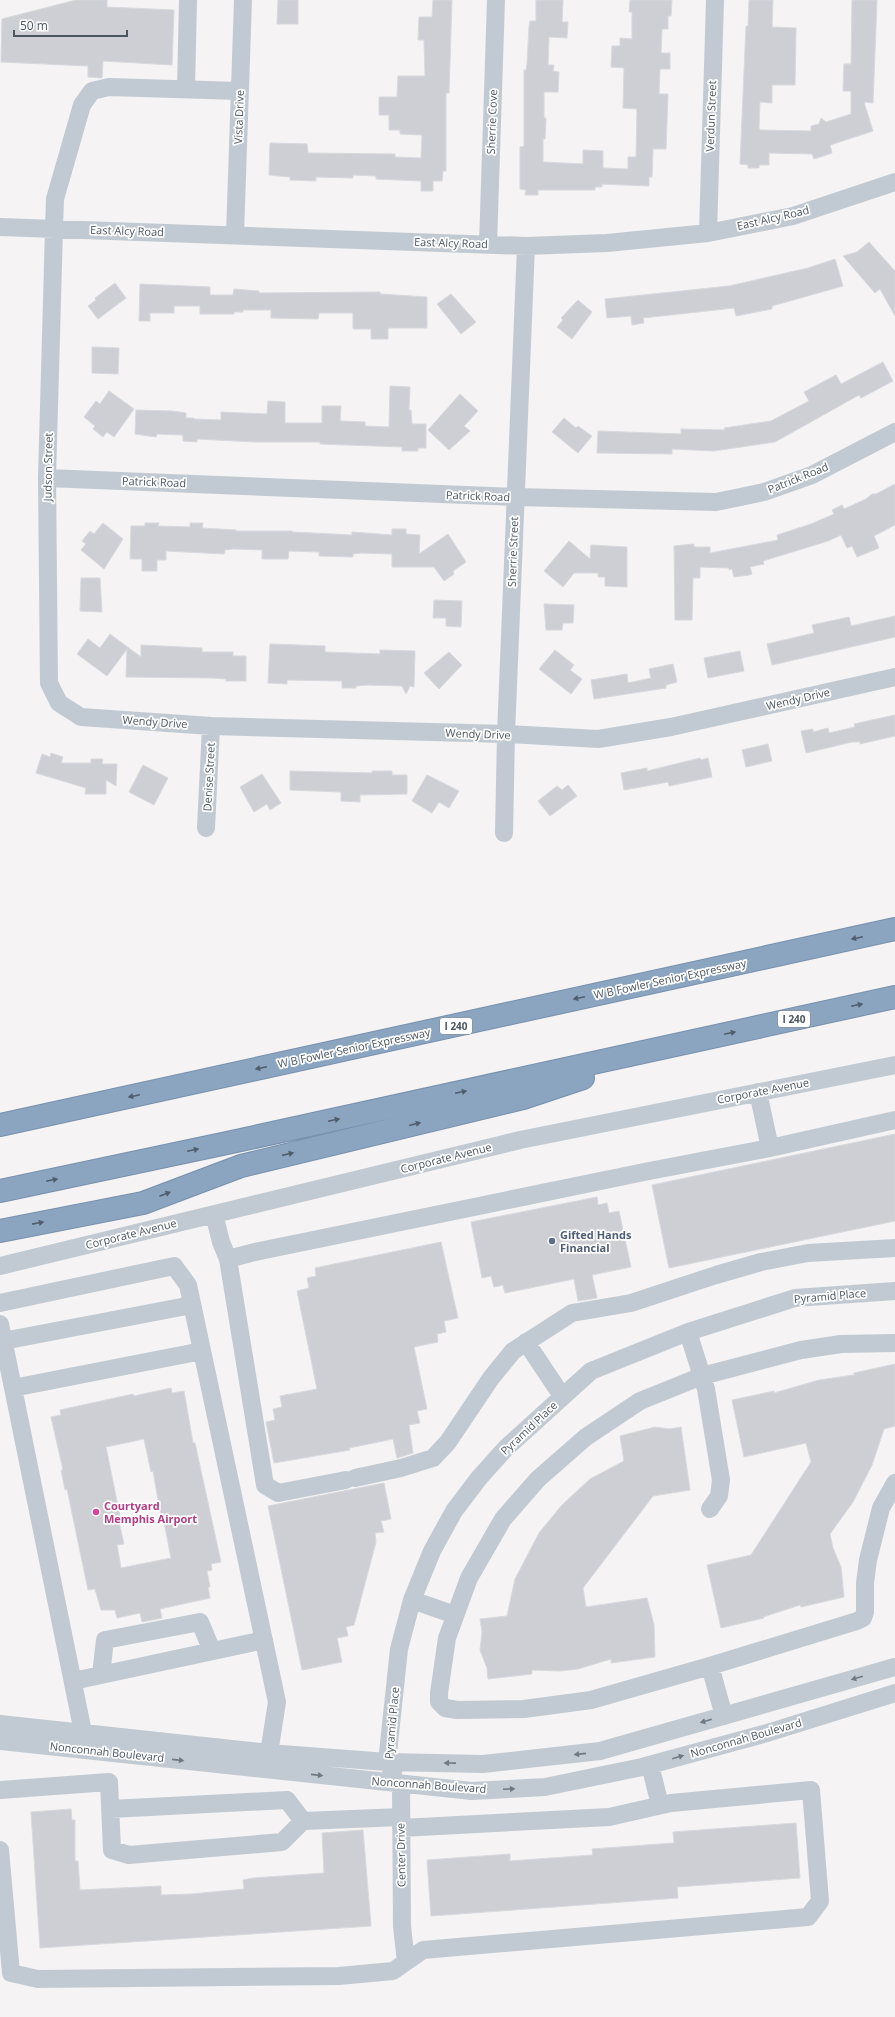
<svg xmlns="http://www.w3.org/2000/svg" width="895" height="2017" viewBox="0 0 895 2017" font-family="'Open Sans',sans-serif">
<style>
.building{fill:#cdcfd5;stroke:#d7d9de;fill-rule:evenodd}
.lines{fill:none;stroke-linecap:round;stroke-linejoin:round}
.highway-casing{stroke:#7690ad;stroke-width:24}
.minor{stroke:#c1cad2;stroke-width:18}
.highway{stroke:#8ba5c1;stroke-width:22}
.oneway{fill:#505e6b}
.oneway2{fill:#6e7983}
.service-dot{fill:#5c6f8a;stroke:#fff;stroke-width:1.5}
.hotel-dot{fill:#d1479c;stroke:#fff;stroke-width:1.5}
.labels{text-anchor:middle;stroke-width:3.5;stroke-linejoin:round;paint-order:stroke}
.shield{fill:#fff;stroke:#808990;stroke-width:1}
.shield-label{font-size:10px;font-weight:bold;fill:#4a5661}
.street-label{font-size:11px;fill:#4a5661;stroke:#fff}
.service-label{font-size:11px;font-weight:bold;fill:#4e5e75;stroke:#fff;text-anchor:start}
.hotel-label{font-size:11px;font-weight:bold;fill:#b23c85;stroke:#fff;text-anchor:start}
</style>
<rect width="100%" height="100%" fill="#f5f3f3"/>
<path class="building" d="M76,0h31v7l67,3 -2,55 -69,-4 -1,17 -14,-1v-11l-87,-4 1,-43z
M278,0h20v24h-21z
M433,0h19l-3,93h-3v78h-3l-1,10h-9v10h-12v-10l-45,-2v-3l-23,-1v3l-37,-1v4l-26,-1v-3l-21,-2 1,-32 37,1 1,9 87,1v3l26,1 1,-23 -22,-1v-4h-11v-15h-10v-18h18l1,-21h27l-1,-36h-6l1,-23h13z
M536,0h27l-1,22h6l-1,16 -18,-1 -1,28h6l-1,6 6,1 -1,20h-14v26h2l-1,21h-2v23l40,2v-14l20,1v17l25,1v-12h8l1,-48 -14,-1 1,-40 -13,-1 1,-21h8v-8l12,1v-27h-3l1,-12h42l-1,16h-3v13h-6l-1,24h9v16h-10l-1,25h9l-2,55h-13l-1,28h-3v9l-47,-2v3h-7v3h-57v5h-13l1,-5 -6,-1v-42l4,-1v-76h2l1,-6 2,-37 1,-6h6z
M749,0h24l-1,27 24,1 -1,57h-23v18l-12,-1 -1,26 1,2 51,1v-5l8,-2 2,-6 5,4 25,-8v-23h-8l1,-27h7l1,-64h25l-4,103 -9,-1 9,29 -43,14 2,8 -18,6 -2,-5 -43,-1v12h-10v3h-11v-3l-8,-1 6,-138h2z
M869,242l26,29v45l-15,-27 -5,4 -32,-37 14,-4z
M835,259l8,27 -71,20v3l-36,7 -2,-8 -91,10 1,5 -12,2 -1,-9 -24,2 -2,-19 124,-13 79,-18z
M115,283l11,15 -28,21 -10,-13 8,-6 -1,-2z
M140,284l70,3v8h23l1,-6 25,2v2l121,-1v2l47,3v31h-39v11h-17v-10h-18v-16h-34l-1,6 -47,-1v-8h-28v2h-9v2h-34v-8h-26v7h-24v8h-11z
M451,294l25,28 -15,12 -24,-30z
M578,300l14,12 -20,27 -15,-12 6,-7 -2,-2z
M92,347l27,1 -1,26 -26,-1z
M883,362l10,19 -32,17 -2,-3 -84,47 -61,9 -42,-2v5l-75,-1 1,-22 83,3v-5l44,1 -1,-2 47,-7 38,-20 -5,-9 32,-17 5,9z
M390,386l20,1 -1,23h2l1,14h14v24h-8v3h-16v-4l-82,-3v-2h-65l-58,-3v3l-14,-1v-6l-26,-1 -1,3 -21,-3 1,-24 36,1 14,2v5h8v1l27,1v-8l46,2 1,-13 17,1v21h37v-17h19l-1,15 25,1v4l24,1z
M109,391l25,18 -20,28 -7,-5 -4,5 -10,-8 2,-3 -11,-9 12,-16 4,3z
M460,394l18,17 -14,15 6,5 -21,19 -21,-20z
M564,418l12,10 2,-2 14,10 -14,17 -26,-21z
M895,484v41l-21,11 5,12 -22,9 -5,-11 -5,2 -6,-13 -13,6 -65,20 1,3 -14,3 2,7 -3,1 -15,2 -2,-8 -3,1v-2l-29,-1v11h-7l-1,42h-17l-1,-74 20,-2v3h16v6l68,-13 -1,-5 34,-11 23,-10 -2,-4 10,-5 2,4 22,-10 6,-5h4z
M103,523l20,16 -19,30 -23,-19 5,-6 -4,-3 8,-10 4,3z
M145,523h14l-1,3 32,1v-4h13l-1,5 34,2v1h56v1l60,3v-3l40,3v-6h14v5l14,1 -1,19 29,-20 18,28 -13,9 1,3 -10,7 -10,-14h-42v-13l-31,-1 -8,1v3l-34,-1v-4l-30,-1 -1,8h-26v-9l-29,-1 -8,1 -1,4 -58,-3v9h-9v11h-15v-12h-12l1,-33h14z
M569,541l21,18 1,-14 36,2v40l-22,-1v-9h-7v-4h-24l-11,14 -19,-16z
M81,578h19l2,34 -22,-1z
M434,600l28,1 -1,26 -15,-1v-8h-13z
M544,604l30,1 -1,18h-10l-1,7h-16z
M895,616v21l-123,28 -5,-21 47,-11 -2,-8 37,-8 2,9z
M110,634l31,23v-12l61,3v4h31v4h13v25h-20v-2l-14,-1 -86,-1 1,-28 -20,27 -30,-22 11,-15 12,9z
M270,644l55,2v6l55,2v-4l35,1 -1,36 -4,-1 -4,8 -4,-8 -34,-1 -12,1v2h-14v-7l-55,-1v4l-19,-1z
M555,650l19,15 -4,5 12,9 -11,15 -32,-25z
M740,651l4,20 -36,7 -4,-20z
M449,652l13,13 -23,24 -15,-16z
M673,664l4,18 -11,3v3l-72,11 -3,-19 36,-6 1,9 23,-5 -2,-9z
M895,715v21l-35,8v-2h-8l-46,11 -5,-22 12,-2v3l15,-4 1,5 26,-6 -1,-3z
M768,744l4,17 -26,6 -4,-17z
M51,753l12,4 -2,6h30v-4h12l-1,5h15l-1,22 -10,-6v14h-21l1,-6 -50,-15 6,-19 8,3z
M700,758l1,2 7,-2 4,19 -43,9 -1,-4 -44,8 -3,-17 26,-5v3z
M143,765l25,13 -14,27 -25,-13z
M290,771l82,2v-2h20v4h15v19l-47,1v7l-19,-1v-9l-51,-2z
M262,774l19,29 -11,7 -3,-6 -13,8 -14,-25z
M427,775l32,16 -10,17 -10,-6 -7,11 -20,-12z
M568,785l9,11 -27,20 -12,-15 19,-15 5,4z
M895,1134v87l-226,47 -17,-83z
M597,1197l1,8 9,-2 2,10 10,-2 12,56 -39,8 5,23 -19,3 -4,-22 -69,14 -2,-8 -9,2 -3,-11 -9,2 -11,-56z
M441,1242l17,76 -14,3 2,11 -9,2 1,8 -24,5 13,62 -10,2 3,12 -11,2 4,28 -16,5 -4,-19 -44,9 1,2 -76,13 -8,-41 9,-2 -2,-11 9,-2 -2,-11 37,-7 -20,-98 12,-3 -2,-10 9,-2 -1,-8z
M895,1364v62l-11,3 -12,36 -19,37 -23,32 3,14 8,19 3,30 -43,10 -1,-2 -37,12 1,1 -43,10 -14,-63 44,-10 60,-93 -5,-19 -62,14 -12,-57 42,-9v2l45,-13 35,-5v-2z
M171,1388l1,5 12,-2 9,52h2l26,119 -10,2 1,6 -5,1 3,16h-2l2,11 -50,11 2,9 -20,4 -2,-9 -23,5 -2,-8h-14l-6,-21 -7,1 -21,-101 -2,1 -4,-20h2l-12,-53 10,-2 -1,-5 73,-16 1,2zM144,1439l7,33 2,-1 8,46h2l8,41 -50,10 -4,-23 7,-1 -6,-27 2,-1 -14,-69z
M655,1427l14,2 12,-2 9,63 -37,6 -70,92 3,19 61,-9 7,27 1,32 -44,6v-4l-33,10 -18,2 -28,-1v4l-44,5 -1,-11 -7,-18 2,-18 -2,-13 27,-3 8,-37 24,-46 23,-28 28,-26 34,-18 -4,-25z
M384,1483l7,36 -10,2 3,11 -9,1 1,9 -22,83 -8,2 2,9 -11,2 5,24 -40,8 -34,-164z
M71,1809l1,11h3v41h3l2,29 81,-4v9l31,-1 52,-5 -1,-9 10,-2 71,-5 -2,-40 41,-3 8,96 -331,22 -9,-136z
M796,1823l4,55 -123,9 1,11 -247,18 -4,-56 83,-6v7l83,-6 -1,-6 82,-6 -1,-11z"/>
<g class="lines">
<g class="highway-casing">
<path id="highway" d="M0,1125l895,-196
M0,1191l227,-48 668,-146
M0,1231l143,-28 98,-37 282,-68 60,-20"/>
</g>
<path class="minor" d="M186,89l2,-89
M239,91l-130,-4 -17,4 -10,14 -27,94 -1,30 -7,249 2,205 10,20 22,14 130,9 295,8 92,5 73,-12 224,-50
M0,227l526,19 81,-3 101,-10 85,-17 102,-34
M708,233l7,-233
M235,235l8,-235
M488,245l8,-245
M47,478l469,19 200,5 48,-10 48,-17 83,-43
M206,828l5,-102
M504,833l2,-99 20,-488
M758,1092l12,56
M214,1214l7,28 7,17 27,-7 394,-81 121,-23 125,-28
M228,1259l37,226 13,8 68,-13
M0,1266l520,-126 375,-75
M0,1303l174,-37 14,19 89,417 -8,51
M0,1324l83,408
M688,1332l18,57 15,91 -2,16 -9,13
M3,1341l189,-36
M526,1342l36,54
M895,1343l-54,1 -40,6 -99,26 -62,25 -54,36 -48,42 -35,40 -34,59 -22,60 -8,55v9l6,6 12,2 67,-1 67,-9 119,-34 147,-45 6,-3 2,-6v-29l3,-23 13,-52 14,-25
M13,1388l189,-37
M355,1478l46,-10 32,-10 15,-16 43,-64 22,-27 59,-38 59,-10 85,-28 45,-13 47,-9 87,-5
M412,1600l43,15
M710,1666l14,50
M101,1675l4,-35 95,-18 12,29
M73,1681l191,-41
M0,1724l269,29 118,9 96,2 117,-13 295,-84
M0,1741l472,50 73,-4 97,-20 125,-34 128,-40
M650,1765l10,40
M393,1772l-6,-10 12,-113 13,-49 20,-49 22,-40 25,-33 27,-30 85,-77 97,-39 107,-34 100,-7
M401,1784l1,142 4,36
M0,1790l109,-8 3,68 17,5 153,-13 21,-21 98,-4
M111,1809l176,-9 16,21
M0,1850l11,123 27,6 301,-3 54,-5 30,-21 385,-33 12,-16 -9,-111 -140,13 -62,14 -208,11"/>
<use href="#highway" class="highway"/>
</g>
<defs><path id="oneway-solid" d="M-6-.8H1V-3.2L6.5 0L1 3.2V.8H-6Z"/></defs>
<g class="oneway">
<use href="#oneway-solid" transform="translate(857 938) rotate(168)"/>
<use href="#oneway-solid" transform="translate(579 998) rotate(168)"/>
<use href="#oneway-solid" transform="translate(857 1005) rotate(-12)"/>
<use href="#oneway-solid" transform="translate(730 1033) rotate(-12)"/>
<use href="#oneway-solid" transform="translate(261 1068) rotate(168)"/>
<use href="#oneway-solid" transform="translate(461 1092) rotate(-12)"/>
<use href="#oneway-solid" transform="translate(134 1096) rotate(168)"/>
<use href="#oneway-solid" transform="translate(334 1120) rotate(-12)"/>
<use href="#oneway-solid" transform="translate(415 1124) rotate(-14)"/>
<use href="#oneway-solid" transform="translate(193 1150) rotate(-12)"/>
<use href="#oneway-solid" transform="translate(288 1154) rotate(-13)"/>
<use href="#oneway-solid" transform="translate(52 1180) rotate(-12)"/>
<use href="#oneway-solid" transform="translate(165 1194) rotate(-21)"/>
<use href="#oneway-solid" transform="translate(38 1223) rotate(-11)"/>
</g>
<g class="oneway2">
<use href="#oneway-solid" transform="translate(857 1678) rotate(164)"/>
<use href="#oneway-solid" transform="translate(706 1721) rotate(164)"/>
<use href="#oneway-solid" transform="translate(580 1754) rotate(174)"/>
<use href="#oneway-solid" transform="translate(678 1757) rotate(-16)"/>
<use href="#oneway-solid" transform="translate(178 1760) rotate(6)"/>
<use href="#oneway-solid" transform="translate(450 1763) rotate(-179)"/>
<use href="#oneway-solid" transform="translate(317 1775) rotate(6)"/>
<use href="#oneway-solid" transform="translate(509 1789) rotate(-3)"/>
</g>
<circle class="service-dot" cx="552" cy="1241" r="4"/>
<circle class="hotel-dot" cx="96" cy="1512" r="4"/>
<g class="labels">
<g class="shield">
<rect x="778" y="1011" width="32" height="16" rx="3"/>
<rect x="440" y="1018" width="32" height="16" rx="3"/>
</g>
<g class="shield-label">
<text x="794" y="1023">I 240</text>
<text x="456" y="1030">I 240</text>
</g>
<g class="street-label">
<text transform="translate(711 116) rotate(-88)" y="4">Verdun Street</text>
<text transform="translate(239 117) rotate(-88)" y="4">Vista Drive</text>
<text transform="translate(492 122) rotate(-88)" y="4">Sherrie Cove</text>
<text transform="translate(773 218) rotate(-13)" y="4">East Alcy Road</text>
<text transform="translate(127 231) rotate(2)" y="4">East Alcy Road</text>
<text transform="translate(451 243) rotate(2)" y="4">East Alcy Road</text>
<text transform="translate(48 467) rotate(-89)" y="4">Judson Street</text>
<text transform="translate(798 478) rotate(-22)" y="4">Patrick Road</text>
<text transform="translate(154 482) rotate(2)" y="4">Patrick Road</text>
<text transform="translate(478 496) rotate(2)" y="4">Patrick Road</text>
<text transform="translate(513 552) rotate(-88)" y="4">Sherrie Street</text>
<text transform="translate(798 699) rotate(-13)" y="4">Wendy Drive</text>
<text transform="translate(155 722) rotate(4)" y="4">Wendy Drive</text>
<text transform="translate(478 734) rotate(2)" y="4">Wendy Drive</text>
<text transform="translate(209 777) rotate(-87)" y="4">Denise Street</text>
<text transform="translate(670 979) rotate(-12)" y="4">W B Fowler Senior Expressway</text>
<text transform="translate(354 1048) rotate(-12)" y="4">W B Fowler Senior Expressway</text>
<text transform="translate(763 1091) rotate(-11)" y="4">Corporate Avenue</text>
<text transform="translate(446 1158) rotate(-14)" y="4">Corporate Avenue</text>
<text transform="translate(131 1234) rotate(-14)" y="4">Corporate Avenue</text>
<text transform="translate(830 1296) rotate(-5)" y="4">Pyramid Place</text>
<text transform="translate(529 1428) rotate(-43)" y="4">Pyramid Place</text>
<text transform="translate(392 1723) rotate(-85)" y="4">Pyramid Place</text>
<text transform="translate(746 1738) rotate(-16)" y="4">Nonconnah Boulevard</text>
<text transform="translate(107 1752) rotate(6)" y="4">Nonconnah Boulevard</text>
<text transform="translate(429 1785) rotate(4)" y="4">Nonconnah Boulevard</text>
<text transform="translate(401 1855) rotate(-91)" y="4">Center Drive</text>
</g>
<g class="service-label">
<text x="560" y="1239">Gifted Hands<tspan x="560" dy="13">Financial</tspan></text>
</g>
<g class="hotel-label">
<text x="104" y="1510">Courtyard<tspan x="104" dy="13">Memphis Airport</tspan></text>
</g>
</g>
<path d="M14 30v6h113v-6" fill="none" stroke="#4a5661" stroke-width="2"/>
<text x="20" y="30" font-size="12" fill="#4a5661" stroke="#ffffff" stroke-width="3" paint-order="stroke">50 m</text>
</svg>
